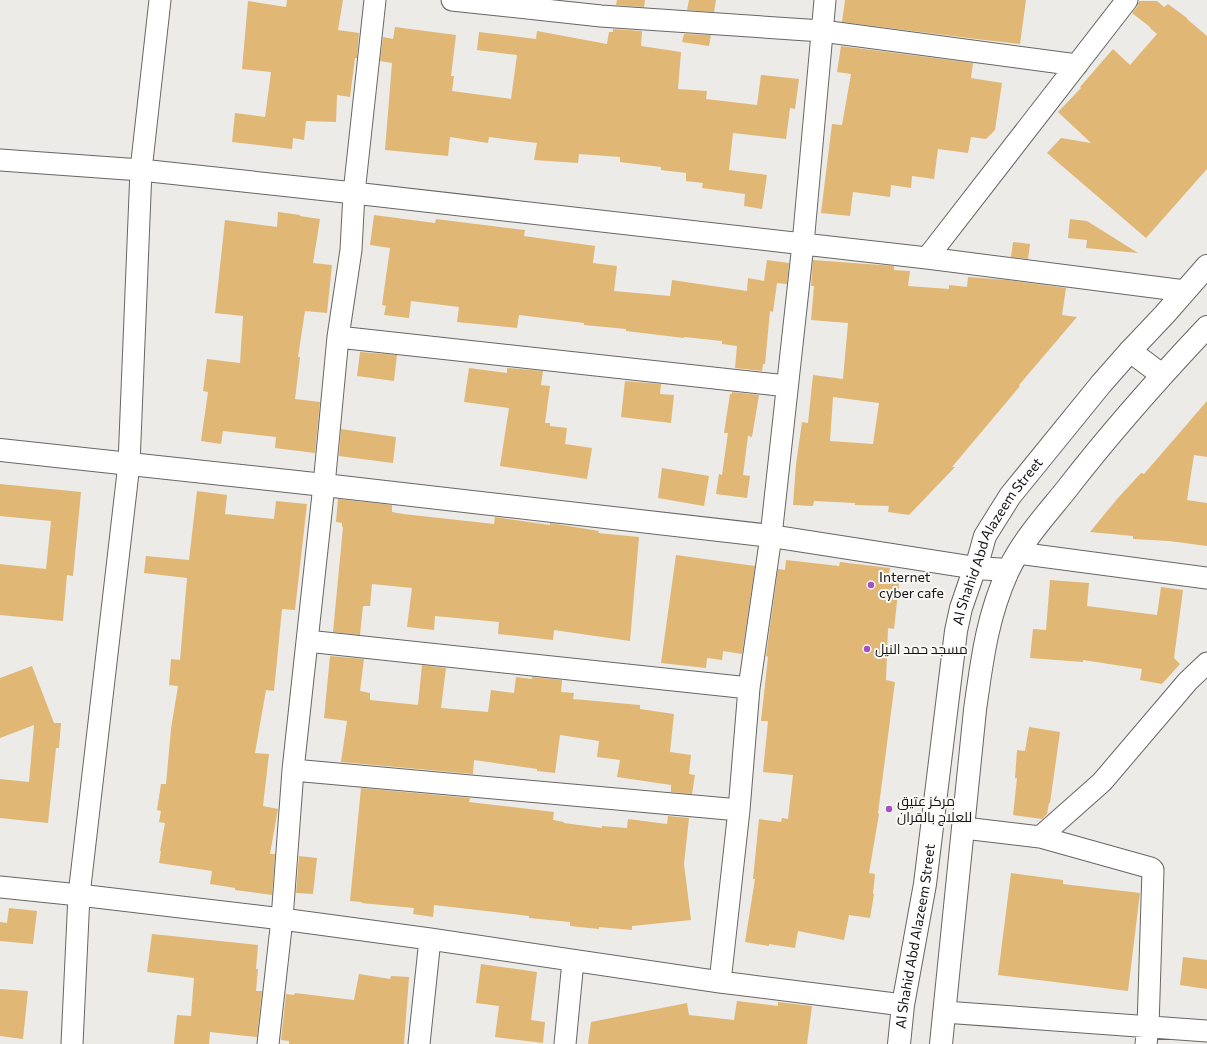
<svg xmlns="http://www.w3.org/2000/svg" width="1207" height="1044" viewBox="0 0 1207 1044" font-family="Commissioner,Cairo,sans-serif">
<style>
.building{fill:#e0b775;fill-rule:evenodd}
.lines{fill:none;stroke-linecap:round;stroke-linejoin:round}
.street-casing{stroke:#676663;stroke-width:23}
.secondary-casing{stroke:#676663;stroke-width:24}
.street{stroke:#fff;stroke-width:21}
.secondary{stroke:#fff;stroke-width:22}
.poi-dot{fill:#a252c2;stroke:#faf8f5;stroke-width:1.5}
.labels{text-anchor:middle;stroke-width:4;stroke-linejoin:round;paint-order:stroke}
.street-label{font-size:14px;fill:#131312;stroke:#faf8f5}
.poi-label{font-size:14px;fill:#131312;stroke:#faf8f5;text-anchor:start}
</style>
<rect width="100%" height="100%" fill="#ecebe8"/>
<path class="building" d="M287,0h56l-5,30 21,3 -2,25h-2l-5,39 -13,-2 -1,27 -30,-1 -2,19 -11,-2 -1,11 -60,-7 3,-29 30,4 6,-45 -29,-3 6,-68 38,6z
M617,0h28l-1,7 -28,-2z
M689,0h27l-2,12 -27,-2z
M845,0h181l-6,44 -44,-5 -134,-17z
M1139,1h18l7,6 4,-3 19,14v1l20,17v133l-61,69 -99,-85 14,-15 30,5 -33,-31 23,-24 -1,-1 33,-38 17,16 27,-31 -7,-6v-1l-18,-14 5,-6z
M395,27l61,8 -5,41h3l-2,15 59,8 6,-44 -40,-5 2,-18 57,7 1,-8 70,13 2,-12h4v-3l29,2 -1,15 40,6 -3,37 29,2 -1,8 51,6 4,-30 38,4 -4,30 -5,-1 -4,31 -53,-6 -4,37 38,5 -5,34 -18,-3 1,-12 -43,-6 1,-5 -17,-2v-8l-25,-3v-3l-41,-5v-5l-41,-3 -1,9 -44,-3 3,-17 -48,-6 -1,6 -38,-6 -2,19 -63,-6 7,-87 -12,-2 3,-24 10,2z
M684,34l27,1 -2,11 -27,-4z
M841,46l132,17 -2,15 31,5 -7,47 -9,9 -15,-2 -3,16 -30,-4 -4,30 -22,-3 -1,12 -20,-3 -1,12 -37,-5 -3,24 -29,-3 11,-89 10,1 9,-51 -14,-2z
M278,212l22,3v1l20,3 -7,44 19,2 -5,48 -22,-2 -7,46h2l-5,42 25,3 -5,51 -40,-5 1,-11 -53,-6 -2,13 -20,-3 7,-49 -5,-1 4,-32 33,4 3,-47 -28,-3 10,-93 52,7z
M374,215l61,8 1,-4 89,11 -1,6 71,10 -2,17 24,3 -3,25 56,5 2,-16 75,11 1,-13 16,3 3,-21 22,3 -2,21 -10,-1 -4,29 -3,-1 -5,53h-2l-1,7 -27,-3 2,-22 -15,-2v-3l-38,-4v1l-58,-7v-2l-42,-4v-2l-65,-8 -2,13 -60,-6 2,-15 -48,-6 -2,17 -25,-3 2,-9 -4,-1 8,-57 -20,-3z
M1070,219l17,2 51,32 -52,-5 1,-8 -19,-2z
M1013,242l17,2 -2,15 -17,-2z
M813,260l81,6v4l16,1 -2,15 41,3v-4l18,2 1,-10 39,3 59,8 -4,27 15,2 -58,68 1,1 -68,81h3l-46,48 -21,-3 1,-6 -34,-1v-2l-41,-2 -1,5 -20,-1 3,-41 6,-42 6,1 5,-48 30,4 5,-56 -37,-3 3,-34h-3zM833,397l46,6 -6,41 -43,-3z
M360,352l37,3 -3,26 -37,-5z
M469,368l38,5v-5l36,3 -2,14 9,1 -5,37h5v3l17,2 -2,16 27,4 -5,31 -87,-13 9,-58 -45,-6z
M625,381l36,3 -1,10 14,1 -3,28 -50,-6z
M732,392l27,3 -7,42 -4,-1 -5,39 7,1 -3,22 -31,-4 3,-20 3,1 6,-42h-4l6,-39h2z
M1207,401v56l-13,-2 -7,45 20,3v43l-38,-5 -36,-2v-3l-43,-4 27,-33 24,-26 3,1z
M341,429l55,8 -3,26 -54,-7z
M662,468l47,8 -5,30 -46,-8z
M0,484l81,8 -8,84 -6,-1 -4,46 -63,-6v-51l46,5 5,-48 -51,-5z
M197,491l30,4 -2,19 49,5 2,-18 31,3 -12,106 -13,-1 -8,82 -8,-1 -11,63 14,1 -6,52 15,3 -8,45h5l-3,41 -37,-5v-2l-25,-4 2,-13 -53,-8 2,-12h-1l5,-28 -6,-1 2,-11 -4,-1 4,-26h5l5,-55 7,-43 -9,-1 2,-26 9,1 7,-82 -43,-5 2,-17 43,4z
M338,499l54,6v7l11,2 91,10 1,-7 55,8v-2l49,8 -1,2 41,4 -9,104 -76,-11 -1,10 -55,-6 1,-12 -64,-6 -1,14 -27,-3 5,-39 -40,-4 -2,22h-7l-3,29 -27,-3 10,-105h-1v-4l-6,-1z
M676,555l79,11 -13,88 -19,-3 -1,9 -15,-2 -1,10 -45,-5z
M786,560l53,6 1,-4 50,6 -1,6 11,1 -6,54 -6,-1 -2,52 9,2 -17,131 1,1 -10,59 6,1 -2,20h1l-4,24 -21,-3 -5,25 -46,-9 -3,17 -26,-4v2l-24,-4 10,-63h-2l6,-60 22,3 1,-4 6,1 5,-44 -30,-3 5,-51h-7l7,-64 -2,-1 12,-87 7,1z
M1050,580l39,3 -2,23 70,9 4,-28 22,3 -9,68 6,6 -18,20 -22,-4 2,-11 -59,-9v2l-53,-4 3,-29 13,1z
M330,656l34,3 -4,32 10,2v7l48,5 4,-40 24,3 -5,40 47,4 3,-22 23,3 2,-16 16,2v-2l30,3 -1,12 13,1 -1,6 67,6v4l34,5 -4,38 21,3 -2,19 6,1 -3,19 -21,-2v-7l-54,-8 3,-17 -23,-3 2,-16 -39,-6 -5,38 -18,-2v-2l-63,-9 -1,14 -132,-12 6,-41 -23,-3z
M32,666l22,57h7l-2,25h-3l-8,75 -48,-5v-39l29,3 5,-57 -34,13v-60z
M1029,727l31,5 -10,71h-1l-2,11 -5,5 -29,-4 4,-37h-2l2,-28 8,1z
M361,788l109,10 -1,4 85,10 -1,8 11,2v1l38,5v-2l25,2 1,-9 39,5 1,-8 21,2 -5,46 7,56 -59,6v4l-33,-3v2l-29,-3v-4l-41,-4v-2l-95,-11 -1,12 -20,-3 1,-6 -53,-5 1,-1 -12,-1z
M299,856l18,2 -4,36 -17,-1z
M1011,873l52,7v4l77,9 -12,98 -130,-16z
M9,908l28,3 -4,33 -33,-3v-19l7,1z
M152,934l106,11 -2,24h2l-2,22h6l-5,46 -47,-5 -1,12h-35l3,-29 14,1 3,-38 -47,-6z
M1183,957l24,3v29l-27,-4z
M481,964l56,8 -6,48 14,2 -2,21 -48,-6 4,-31 -23,-3z
M359,974l31,5 1,-3 18,1 -5,67h-115v-3l-8,-1 5,-46 8,1 1,-2 59,7z
M0,989l28,2 -5,48 -23,-3z
M737,1001l41,5v-4l34,4 -5,38h-219l3,-22 96,-19 2,12 45,5z"/>
<g class="lines">
<g class="street-casing">
<path id="street" d="M452,0l149,16 221,15 255,34
M0,160l141,10 213,23 573,65 258,33
M927,258l200,-258
M338,337l449,49
M1018,553l189,25
M307,641l442,47
M293,770l446,40
M964,828l76,9 62,-55 86,-101 19,-18
M1040,837l111,31 2,2 -5,157 -2,17
M0,887l79,8 203,24 148,20 290,43 183,23
M720,982l19,-172 10,-122 22,-152 32,-292 22,-244
M944,1012l263,19
M72,1044l7,-149 50,-431 12,-294 19,-170
M268,1044l14,-125 11,-149 31,-285 14,-148 13,-87 3,-57 21,-193
M419,1044l11,-105
M565,1044l8,-83"/>
</g>
<g class="secondary-casing">
<g id="secondary">
<path d="M1130,351l32,24"/>
<path d="M0,450l324,35 447,51 205,32 32,2"/>
<path id="s1" d="M899,1044l4,-39 22,-121 31,-253 5,-23 11,-32 4,-8 9,-32 25,-40 91,-112 29,-33 35,-37 42,-48"/>
<path d="M941,1044l34,-334c7,-50 12,-93 33,-139 14,-30 37,-55 58,-81 44,-57 92,-111 141,-163"/>
</g>
</g>
<use href="#street" class="street"/>
<use href="#secondary" class="secondary"/>
</g>
<g class="poi-dot">
<circle cx="871" cy="585" r="4"/>
<circle cx="867" cy="649" r="4"/>
<circle cx="889" cy="809" r="4"/>
</g>
<g class="labels">
<g class="street-label">
<text dy="5" stroke="none"><textPath href="#s1" startOffset="517">Al Shahid Abd Alazeem Street</textPath></text>
<text dy="5" stroke="none"><textPath href="#s1" startOffset="109">Al Shahid Abd Alazeem Street</textPath></text>
</g>
<g class="poi-label">
<text x="879" y="582">Internet<tspan x="879" dy="16">cyber cafe</tspan></text>
<text x="875" y="654">مسجد حمد النيل</text>
<text x="897" y="806">مركز عتيق<tspan x="897" dy="16">للعلاج بالقران</tspan></text>
</g>
</g>
</svg>
